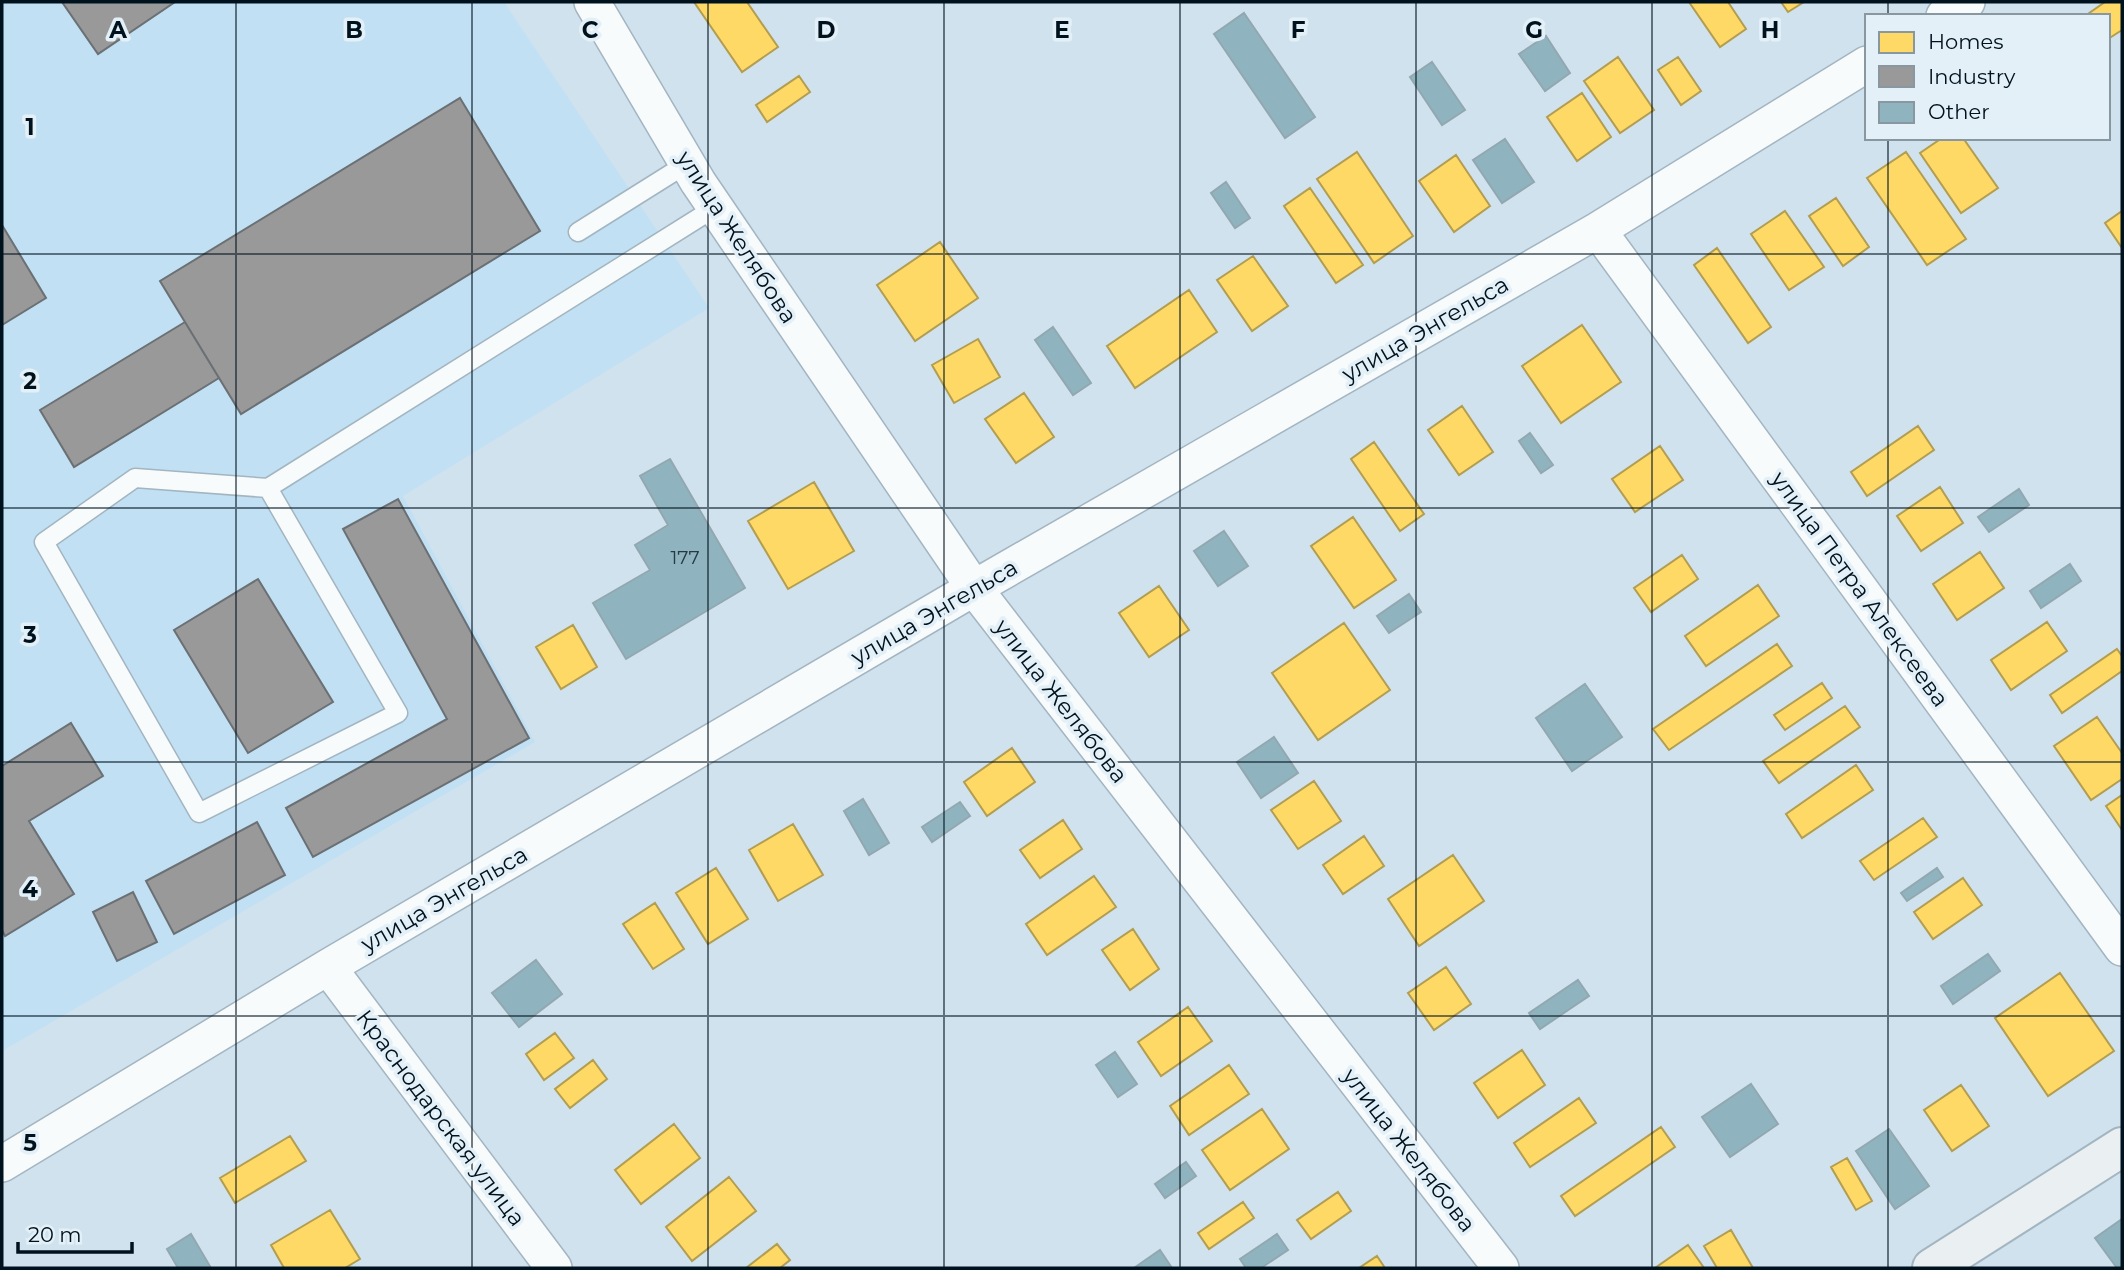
<svg xmlns="http://www.w3.org/2000/svg" width="2124" height="1270" viewBox="0 0 2124 1270" font-family="Montserrat,sans-serif">
<style>
.built{fill:#c2e0f3}
.homes{fill:#ffd966;stroke:#b29d50;stroke-width:2}
.industry{fill:#999;stroke:#6b7074;stroke-width:2}
.building{fill:#90b4bf;stroke:#91a8b0;stroke-width:2}
.lines{fill:none;stroke-linecap:round;stroke-linejoin:round}
.lane-casing{stroke:#a2b5c1;stroke-width:21}
.street-casing{stroke:#a2b5c1;stroke-width:38}
.secondary-casing{stroke:#a2b5c1;stroke-width:42}
.lane{stroke:#f8fbfc;stroke-width:18}
.street{stroke:#f8fbfc;stroke-width:35}
.secondary{stroke:#eaf0f1;stroke-width:38}
.grid{fill:none;stroke:#00121e;stroke-width:2;stroke-opacity:0.55}
.labels{text-anchor:middle;stroke-width:7;stroke-linejoin:round;paint-order:stroke}
.number-label{font-size:19px;fill:#243a46}
.street-label{font-size:23px;fill:#00121e;stroke:#e4f0f7}
.grid-label{font-size:23px;text-anchor:middle;font-weight:bold;fill:#00121e;stroke:#e4f0f7;stroke-width:7;stroke-linejoin:round;paint-order:stroke}
</style>
<rect width="100%" height="100%" fill="#d0e2ee"/>
<path class="built" d="M2,2h502l205,306 -306,188 132,246 -533,309z"/>
<path class="homes" d="M694,2h53l31,45 -36,25z
M1689,2h39l18,27 -26,18z
M1781,2h23l-16,10z
M2105,2h17v28l-14,9v-23h-23z
M1618,57l36,53 -34,23 -36,-52z
M1678,57l23,34 -20,14 -23,-35z
M799,76l11,16 -43,30 -11,-17z
M1582,93l29,44 -34,24 -30,-44z
M1942,138h21l35,50 -37,25 -41,-60z
M1357,152l56,84 -39,27 -57,-84z
M1906,152l60,87 -39,26 -60,-87z
M1456,155l34,51 -36,26 -35,-51z
M1310,188l53,77 -27,18 -52,-77z
M1836,198l33,49 -26,19 -34,-50z
M1785,211l39,56 -35,23 -38,-56z
M2122,211v37l-17,-25z
M940,242l38,56 -63,43 -38,-56z
M1717,248l54,79 -23,16 -54,-78z
M1253,256l35,50 -36,25 -35,-51z
M1189,290l28,42 -82,56 -28,-42z
M1582,325l39,57 -60,41 -39,-57z
M978,339l22,38 -46,26 -22,-38z
M1024,393l30,44 -38,26 -31,-44z
M1462,406l31,46 -34,23 -31,-45z
M1918,426l16,24 -67,46 -16,-24z
M1374,442l50,72 -24,17 -49,-72z
M1660,446l23,34 -48,32 -23,-33z
M814,482l40,69 -66,38 -40,-68z
M1940,487l23,36 -42,28 -24,-35z
M1353,517l43,63 -42,28 -43,-62z
M1980,552l24,36 -47,32 -24,-36z
M1682,555l16,24 -47,33 -17,-24z
M1758,585l21,31 -73,50 -21,-30z
M1159,586l30,44 -40,27 -30,-44z
M2047,622l20,29 -56,39 -20,-30z
M1344,623l46,67 -72,50 -46,-67z
M573,625l24,42 -36,22 -25,-42z
M1777,644l15,22 -123,84 -16,-21z
M2117,649l5,7v15l-60,42 -12,-18z
M1822,683l10,15 -47,32 -11,-15z
M1845,706l15,21 -81,56 -16,-22z
M2097,717l25,36v26l-31,21 -37,-54z
M1012,748l23,34 -48,34 -23,-34z
M1856,765l17,25 -71,48 -16,-24z
M1314,781l27,40 -43,28 -27,-39z
M2122,795v35l-16,-24z
M1923,818l14,19 -63,43 -14,-19z
M1063,820l19,29 -42,29 -20,-28z
M793,824l30,51 -45,26 -29,-51z
M1364,836l20,30 -41,28 -20,-29z
M1453,855l31,46 -65,45 -31,-47z
M716,868l32,51 -40,25 -32,-51z
M1094,876l22,31 -69,48 -21,-31z
M1963,878l19,27 -49,34 -19,-27z
M655,903l29,46 -31,20 -30,-45z
M1133,929l26,40 -29,21 -28,-40z
M1446,967l25,37 -37,26 -26,-37z
M2060,973l54,78 -66,45 -53,-78z
M1188,1007l24,34 -51,35 -23,-34z
M555,1033l19,25 -30,22 -18,-26z
M1522,1050l23,35 -47,33 -24,-35z
M593,1060l14,19 -37,29 -15,-19z
M1229,1065l20,29 -60,41 -19,-29z
M1961,1085l28,41 -37,25 -28,-41z
M1579,1098l17,25 -66,44 -16,-24z
M1262,1109l27,40 -59,41 -28,-40z
M674,1124l26,34 -59,46 -26,-34z
M1661,1127l14,20 -100,69 -14,-20z
M290,1136l16,25 -71,42 -15,-25z
M1847,1158l25,43 -16,9 -25,-43z
M729,1177l27,34 -64,50 -26,-34z
M1338,1192l13,19 -40,28 -14,-19z
M1243,1202l11,16 -45,31 -11,-16z
M330,1210l30,49 -15,9h-61l-13,-23z
M1731,1230l22,38h-36l-13,-22z
M777,1244l13,16 -10,8h-34z
M1688,1245l16,23h-49z
M1377,1256l8,12h-26z"/>
<path class="industry" d="M62,2h113l-77,52z
M460,98l80,133 -299,183 -81,-133z
M2,225l44,73 -44,27z
M185,322l34,56 -145,89 -34,-57z
M398,499l131,239 -216,119 -27,-49 161,-89 -104,-190z
M258,579l75,123 -85,51 -74,-123z
M71,723l32,53 -74,45 45,73 -69,42 -3,-6v-164z
M257,822l28,53 -111,59 -28,-53z
M133,892l24,50 -40,19 -24,-49z"/>
<path class="building" d="M1244,13l71,104 -30,21 -71,-104z
M1546,36l24,37 -25,18 -26,-37z
M1432,62l33,48 -23,15 -32,-48z
M1505,139l29,43 -32,21 -29,-43z
M1226,182l24,36 -15,10 -24,-35z
M1053,327l38,56 -18,12 -38,-55z
M1530,433l23,32 -12,8 -22,-32z
M670,459l75,129 -119,71 -33,-56 57,-33 -15,-25 33,-20 -28,-49z
M2019,489l10,16 -40,27 -11,-15z
M1224,531l24,35 -30,20 -24,-35z
M2070,564l11,17 -40,27 -11,-17z
M1409,594l12,18 -32,21 -12,-17z
M1585,684l37,53 -50,34 -36,-53z
M1274,737l24,36 -37,25 -24,-36z
M863,799l26,44 -20,12 -25,-44z
M960,802l10,14 -38,26 -10,-15z
M1937,868l6,9 -36,24 -6,-8z
M1988,954l12,17 -47,33 -12,-18z
M536,960l26,34 -43,33 -27,-34z
M1578,980l11,16 -49,33 -11,-16z
M1115,1052l22,32 -19,13 -22,-32z
M1751,1084l27,40 -48,33 -28,-40z
M1889,1129l40,57 -34,23 -39,-58z
M1186,1162l10,14 -31,22 -10,-14z
M2122,1219v49h-5l-22,-30z
M191,1234l20,34h-33l-11,-19z
M1277,1234l11,16 -27,18h-15l-6,-9z
M1160,1250l12,18h-38z"/>
<g class="lines">
<g class="lane-casing">
<path id="lane" d="M578,232l110,-69
M268,488l130,225 -199,100 -155,-271 91,-64 133,10 448,-281"/>
</g>
<g class="street-casing">
<path id="street" d="M592,2l106,180 276,406 527,680
M1944,16l23,-14
M1598,230l524,718
M328,967l226,301
M2,1164l326,-197 646,-379 624,-358 269,-166"/>
</g>
<g class="secondary-casing">
<path id="secondary" d="M1932,1268l190,-121"/>
</g>
<use href="#lane" class="lane"/>
<use href="#street" class="street"/>
<use href="#secondary" class="secondary"/>
</g>
<path class="grid" d="M236,2v1266M472,2v1266M708,2v1266M944,2v1266M1180,2v1266M1416,2v1266M1652,2v1266M1888,2v14M1888,138v1130M2,254h2120M2,508h2120M2,762h2120M2,1016h2120"/>
<g class="labels">
<g class="number-label">
<text x="685" y="564">177</text>
</g>
<g class="street-label">
<text transform="translate(737 237) rotate(57)" y="8">улица Желябова</text>
<text transform="translate(1425 329) rotate(-30)" y="8">улица Энгельса</text>
<text transform="translate(1860 589) rotate(54)" y="8">улица Петра Алексеева</text>
<text transform="translate(934 612) rotate(-30)" y="8">улица Энгельса</text>
<text transform="translate(1061 701) rotate(52)" y="8">улица Желябова</text>
<text transform="translate(444 899) rotate(-30)" y="8">улица Энгельса</text>
<text transform="translate(441 1118) rotate(53)" y="8">Краснодарская улица</text>
<text transform="translate(1409 1150) rotate(52)" y="8">улица Желябова</text>
</g>
</g>
<g class="grid-label">
<text x="118" y="38">A</text>
<text x="354" y="38">B</text>
<text x="590" y="38">C</text>
<text x="826" y="38">D</text>
<text x="1062" y="38">E</text>
<text x="1298" y="38">F</text>
<text x="1534" y="38">G</text>
<text x="1770" y="38">H</text>
<text x="30" y="135">1</text>
<text x="30" y="389">2</text>
<text x="30" y="643">3</text>
<text x="30" y="897">4</text>
<text x="30" y="1151">5</text>
</g>
<rect width="2124" height="1270" fill="none" stroke="#00121e" stroke-width="7"/>
<rect x="1865" y="14" width="245" height="126" fill="#e4f0f7" stroke="#8997a0" stroke-width="2"/>
<rect x="1879" y="32" width="35" height="21" fill="#ffd966" stroke="#8997a0" stroke-width="2"/>
<text x="1928" y="49" font-size="21" fill="#00121e">Homes</text>
<rect x="1879" y="66" width="35" height="21" fill="#999999" stroke="#8997a0" stroke-width="2"/>
<text x="1928" y="84" font-size="21" fill="#00121e">Industry</text>
<rect x="1879" y="102" width="35" height="21" fill="#90b4bf" stroke="#8997a0" stroke-width="2"/>
<text x="1928" y="119" font-size="21" fill="#00121e">Other</text>
<path d="M18 1242v10h114v-10" fill="none" stroke="#00121e" stroke-width="3.5"/>
<text x="28" y="1242" font-size="21" fill="#00121e" stroke="#e4f0f7" stroke-width="5" paint-order="stroke">20 m</text>
</svg>
